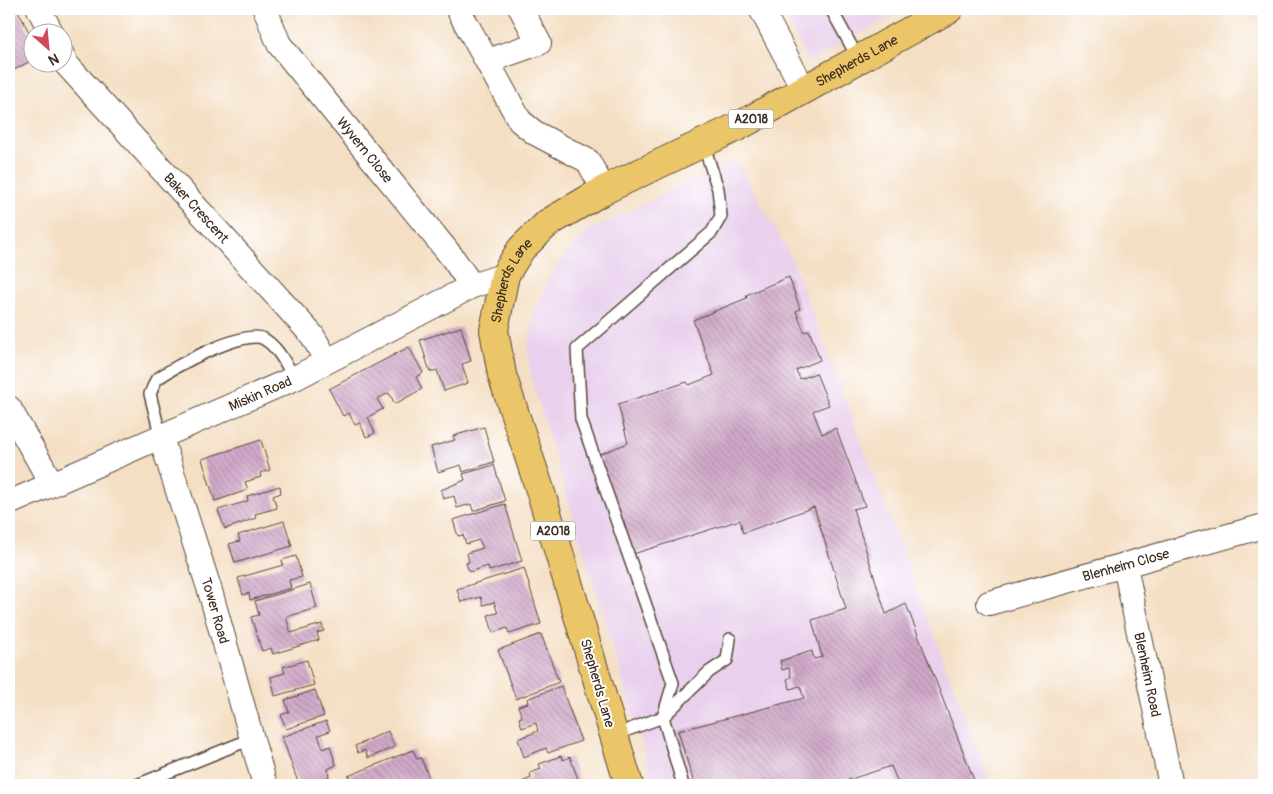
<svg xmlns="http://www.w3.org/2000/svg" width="1273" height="794" viewBox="0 0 1273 794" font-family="Pangolin,sans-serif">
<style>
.built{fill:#e9d1ed}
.building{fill:url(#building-back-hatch)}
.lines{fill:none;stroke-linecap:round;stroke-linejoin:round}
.lane-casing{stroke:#574537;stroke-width:14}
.street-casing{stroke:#574537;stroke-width:26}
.primary-casing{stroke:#574537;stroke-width:30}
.lane{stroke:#fff;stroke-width:11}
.street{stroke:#fff;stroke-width:24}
.primary{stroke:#ebc669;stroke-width:28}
.labels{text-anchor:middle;stroke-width:4;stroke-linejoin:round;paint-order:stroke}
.shield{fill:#fff;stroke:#766a62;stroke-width:1}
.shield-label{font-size:12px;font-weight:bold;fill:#3b2a1e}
.street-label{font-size:14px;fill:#3b2a1e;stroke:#fff}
</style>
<defs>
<pattern id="building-back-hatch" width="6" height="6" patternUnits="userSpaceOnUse" patternTransform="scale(1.25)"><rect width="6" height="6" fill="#d1a9ca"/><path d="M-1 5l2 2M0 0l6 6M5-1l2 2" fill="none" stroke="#ab8aa3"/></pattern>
</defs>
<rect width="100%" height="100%" fill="#fff"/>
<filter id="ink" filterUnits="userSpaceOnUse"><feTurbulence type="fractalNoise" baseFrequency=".02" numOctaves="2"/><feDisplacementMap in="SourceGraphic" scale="10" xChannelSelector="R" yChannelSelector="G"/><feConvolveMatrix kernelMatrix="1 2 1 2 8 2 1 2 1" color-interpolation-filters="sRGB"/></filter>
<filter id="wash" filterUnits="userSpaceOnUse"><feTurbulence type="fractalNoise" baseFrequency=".0096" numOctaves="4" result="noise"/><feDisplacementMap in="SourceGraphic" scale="20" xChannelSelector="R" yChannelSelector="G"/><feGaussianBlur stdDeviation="1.12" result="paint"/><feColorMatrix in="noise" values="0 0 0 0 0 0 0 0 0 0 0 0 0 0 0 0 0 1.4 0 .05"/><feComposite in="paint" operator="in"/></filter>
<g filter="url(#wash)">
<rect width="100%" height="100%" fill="#f4dfc4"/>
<path class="built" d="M782,9h125l-99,53z
M736,159l56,100 199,526h-337l-123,-407 -3,-28 2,-15 6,-26 14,-32 18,-27 20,-19z"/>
<g id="blocks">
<path class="building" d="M9,9h8l13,25 2,-2v28l-22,12z
M789,277l11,32 -4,2 8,21 5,-2 11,30 -24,10 4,9 16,-6 13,32 -16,6 9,23 14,-6 29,78 -12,3 33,105 20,-10 70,181h-77l-8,-19 -43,14 2,5h-154l-3,-5 -15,-49 126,-33 -4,-12 -10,3 -3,-10 4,-2 -2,-9 -7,2 -2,-9 32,-10 2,8 8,-2 -10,-37 34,-11 -32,-102 -71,26 -3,-13 -110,35 -30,-101 28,-11 -10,-39 69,-22 2,3 25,-10 -21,-55 54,-22 -1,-3z
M461,327l10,34 -9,3 6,19 -24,8 -7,-21 -7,2 -10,-32z
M409,347l14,26 -7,4 6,12 -27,15 -6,-11 -12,6 6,10 -15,8 7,16 -9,4 -6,-14 -5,2 -6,-12 -6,3 -14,-27z
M484,427l10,35 -31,10 -2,-7 -23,7 -7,-25 24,-7 -2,-4z
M261,440l9,30 -10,3 1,4 -16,5 3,8 -33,11 -13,-42z
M494,465l11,36 -32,10 -2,-7 -14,4 -3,-12 -11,3 -2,-9 24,-10 -2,-6z
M280,486l1,7 -8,3 4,12 -22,6 1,4 -31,11 -7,-19 30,-9 -1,-5z
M505,504l17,57 -33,10 -1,-5 -19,6 -3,-9 3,-1 -2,-9 16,-5 -4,-8 -13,4 -3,-9 -5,1 -5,-16z
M284,521l8,25 -57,17 -6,-19 11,-3 -2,-6z
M296,556l6,21 -13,3 2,8 -41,12 -1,-7 -6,2 -5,-17 45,-13 -1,-5z
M524,568l17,56 -32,10 -2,-6 -14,5 -5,-18 10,-2 -4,-11 -11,3 -2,-8 -20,5 -4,-13z
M310,584l7,24 -31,9 5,16 31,-9 2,7 -7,2 2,7 -46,14 -2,-6 -9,3 -11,-34 8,-2 -4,-14z
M541,634l18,48 -43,17 -18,-49z
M307,660l7,25 -39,11 -4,-19 14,-4 -2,-6z
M561,686l20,55 -33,12 -2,-5 -22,9 -6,-18 20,-8 -2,-8 -14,5 -3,-10 3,-1 -4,-11 10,-3 -1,-4z
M315,690l9,26 -38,13 -5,-14 8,-3 -4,-12z
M326,721l4,10 -12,4 5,14 7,-3 6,19 -8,4 1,8 -23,8h-7l-17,-48z
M388,731l7,16 -27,11 -3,-8 -7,3 -3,-7z
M413,750l4,9 4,-1 11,27h-80l-4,-9z
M561,756l2,4 7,-3 10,28h-57l-1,-3 9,-4 -1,-5 11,-4 -2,-5z"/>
</g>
</g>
<g filter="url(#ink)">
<use href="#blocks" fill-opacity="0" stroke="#574537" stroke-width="1"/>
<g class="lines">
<g class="lane-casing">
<path id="lane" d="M831,9l27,49
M161,438l-11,-44 6,-14c16,-13 90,-52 108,-41 14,8 22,26 31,39
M614,735l49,-18 10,-34 -92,-264 -4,-70 135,-117 9,-16 -3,-27 -15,-46
M137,785l114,-46
M683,785l-20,-68 46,-45 18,-12 3,-21"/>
</g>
<g class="street-casing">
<g id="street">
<path d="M39,9l12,23"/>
<path id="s1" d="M265,9l14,35 173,213 20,29"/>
<path d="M458,9l62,112 15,12 53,28 16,29"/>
<path d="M761,9l43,81"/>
<path id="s2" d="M62,55l5,10 245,270 15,26"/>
<path d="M488,61l51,-18 -18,-34"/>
<path d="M9,408l43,76"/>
<path id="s3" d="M161,438l49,153 55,194"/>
<path id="s4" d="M9,503l286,-125 177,-92 33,-11"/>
<path id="s5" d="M1125,566l46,219"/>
<path id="s6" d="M989,603l275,-77"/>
</g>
</g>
<g class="primary-casing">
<g id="primary">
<path id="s7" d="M629,785l-88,-292 -39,-118 -8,-45 11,-55 16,-26 27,-26 56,-33 135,-64 210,-117"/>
</g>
</g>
<use href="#lane" class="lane"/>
<use href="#street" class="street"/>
<use href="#primary" class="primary"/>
</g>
</g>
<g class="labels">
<g class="shield">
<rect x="728.5" y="109.5" width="45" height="19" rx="4"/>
<rect x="530.5" y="521.5" width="45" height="19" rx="4"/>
</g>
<g class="shield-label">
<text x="751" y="123">A2018</text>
<text x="553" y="535">A2018</text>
</g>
<g class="street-label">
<text dy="5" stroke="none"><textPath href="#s7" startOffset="948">Shepherds Lane</textPath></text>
<text dy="5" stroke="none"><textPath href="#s1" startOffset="174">Wyvern Close</textPath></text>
<text dy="5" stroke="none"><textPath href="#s2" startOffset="204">Baker Crescent</textPath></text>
<text dy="5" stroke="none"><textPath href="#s7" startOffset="528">Shepherds Lane</textPath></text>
<text dy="5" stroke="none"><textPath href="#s4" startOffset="274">Miskin Road</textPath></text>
<text dy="5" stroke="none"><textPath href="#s6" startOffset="142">Blenheim Close</textPath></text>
<text dy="5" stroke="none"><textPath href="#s3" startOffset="181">Tower Road</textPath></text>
<text dy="5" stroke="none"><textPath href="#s5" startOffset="111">Blenheim Road</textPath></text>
<text transform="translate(598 683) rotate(74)" y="5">Shepherds Lane</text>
</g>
</g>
<rect width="1273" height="794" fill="none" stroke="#fff" stroke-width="30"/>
<g transform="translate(48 48) rotate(153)"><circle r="24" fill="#ffffff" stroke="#b1aaa5"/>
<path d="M0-4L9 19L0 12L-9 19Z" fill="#d1495b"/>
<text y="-8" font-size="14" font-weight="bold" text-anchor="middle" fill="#3b2a1e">N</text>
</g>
</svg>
